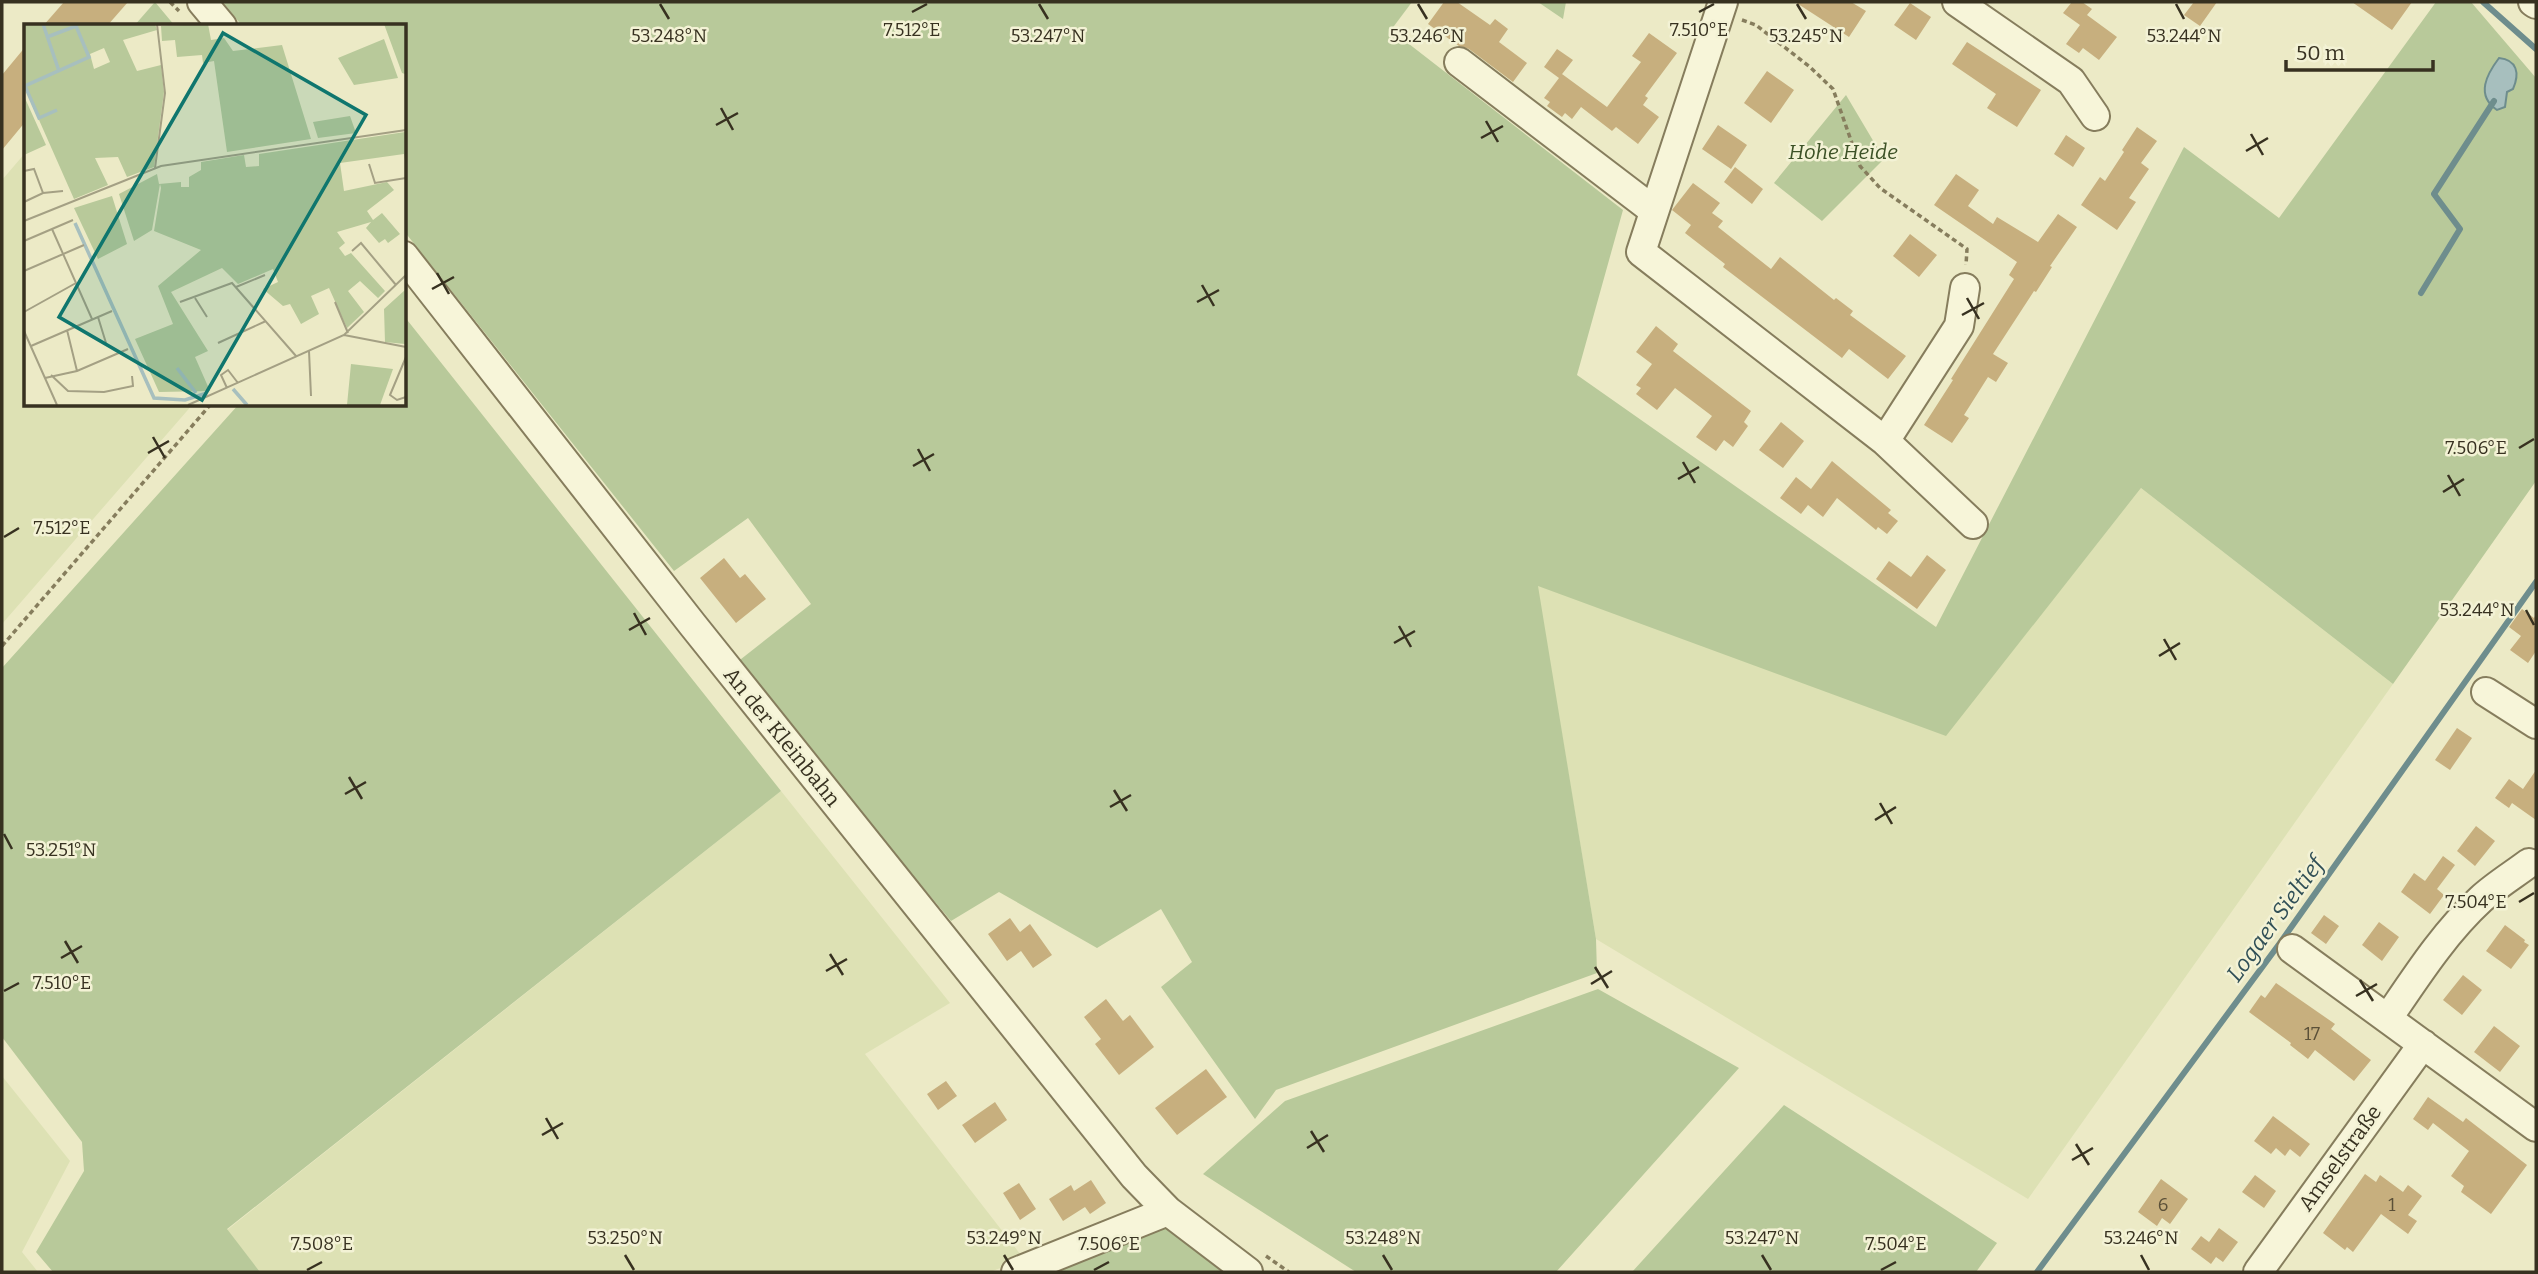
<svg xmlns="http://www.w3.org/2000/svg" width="2538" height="1274" viewBox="0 0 2538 1274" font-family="Bitter,serif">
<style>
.farmland{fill:#dde1b4}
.green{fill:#b8c99a}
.water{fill:#a7bfbe;stroke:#6e8d8d;stroke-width:2}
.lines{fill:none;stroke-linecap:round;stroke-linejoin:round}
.stream{stroke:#6e8d8d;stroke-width:6}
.building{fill:#c7af7e}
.minor-casing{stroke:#867d5d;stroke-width:32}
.path{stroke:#867d5d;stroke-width:3.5;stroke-dasharray:5 3.5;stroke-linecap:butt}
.minor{stroke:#f7f5d9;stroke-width:28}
.ticks{fill:none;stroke:#373120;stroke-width:2.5}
.labels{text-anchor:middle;stroke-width:5;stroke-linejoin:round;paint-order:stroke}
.number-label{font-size:18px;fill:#5b5038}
.park-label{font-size:21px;font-style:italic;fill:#3d5227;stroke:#f3f2d5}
.street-label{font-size:21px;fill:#373120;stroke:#f3f2d5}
.water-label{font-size:23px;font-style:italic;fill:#304f56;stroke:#f3f2d5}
.inset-river{fill:none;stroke:#a7bfbe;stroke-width:3.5}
.inset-road{fill:none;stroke:#a4a084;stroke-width:2}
.view{fill:#0f766e;fill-opacity:0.15;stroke:#0f766e;stroke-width:3.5}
.inset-edge{fill:none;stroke:#373120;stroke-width:3.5}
.ticks-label{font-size:18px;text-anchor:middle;fill:#373120;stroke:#f3f2d5;stroke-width:5;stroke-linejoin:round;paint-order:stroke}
</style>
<rect width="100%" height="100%" fill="#eceac6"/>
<path class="farmland" d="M26,152v252h167l-191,220v-444z
M2141,488l252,196 -365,515 -432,-260 -59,-354 409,150z
M781,791l169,212 -85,51 159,205 -34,13h-730l-33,-42z
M2,1076l68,85 -48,91 16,20h-36z"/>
<path class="green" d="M155,2l20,24h-41z
M223,2h1189l-21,28 232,180 -46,165 359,252 248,-480 95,71 157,-216h35l65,76v403l-143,203 -252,-196 -195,248 -408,-150 58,353 1,34 -321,117 -21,29 -94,-132 31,-25 -31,-53 -64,39 -98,-56 -48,29 -215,-258 75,-59 -63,-86 -74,53 -270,-340v-205h-162z
M1538,2h28l-3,17z
M1846,95l38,64 -62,62 -48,-38z
M404,316l377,475 -554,438 33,43h-207l-17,-20 48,-81 -2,-29 -80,-105v-369l237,-264h165z
M1598,989l141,79 -183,204h-200l-153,-98 82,-73z
M1784,1105l213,138 -21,29h-344z
M1165,1226l57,46h-173z"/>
<path class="water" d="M2499,58c18,2 21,15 14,31l-6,3 -2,15 -8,3c-22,-15 -10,-36 2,-52z"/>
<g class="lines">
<path class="stream" d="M2483,2l53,47
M2421,293l39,-64 -26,-35 60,-93
M2037,1272l243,-329 256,-361"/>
</g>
<path class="building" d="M64,2h64l-21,24h-64z
M1444,2h13l33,23 5,-6 13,10 -9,13 28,21 -14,19 -44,-33 -10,-3 -31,-22z
M1795,2h56l15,9 -17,26z
M2072,2h10l10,7 -5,6 30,22 -18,23 -16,-12 -4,5 -13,-9 14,-19 -17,-12z
M2194,2h23l-17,24 -16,-11z
M2352,2h60l-20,28z
M1910,3l21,14 -15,23 -22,-15z
M1649,33l28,20 -32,43 3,2 -5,7 16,12 -21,27 -22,-17 -4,4 -31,-24 -9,12 -7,-6 -3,4 -15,-11 3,-4 -6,-4 18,-24 45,33 34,-45 -9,-6z
M1967,42l74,48 -24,37 -30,-19 9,-14 -44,-30z
M26,46v75l-24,29v-75z
M1557,49l16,11 -14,18 -15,-11z
M1767,71l27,19 -23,33 -27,-20z
M1718,125l29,20 -16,24 -29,-20z
M2137,127l20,14 -16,22 8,6 -20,29 7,4 -19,28 -36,-25 19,-28 5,4 19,-29 -2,-2z
M2066,135l19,13 -12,19 -19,-13z
M1735,167l28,22 -11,15 -28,-22z
M1956,174l23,16 -11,16 25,18 4,-7 41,25 20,-28 19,13 -27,39 2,1 -16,25 -2,-1 -41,63 15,9 -12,19 -8,-5 -24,38 5,3 -17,25 -28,-18 29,-45 -2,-1 63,-100 -5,-4 8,-13 -83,-57z
M1693,183l27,20 -8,10 11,8 -5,6 53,42 9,-12 54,43 2,-2 17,13 -3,4 56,41 -18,23 -39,-30 -7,9 -119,-91 2,-3 -40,-31 6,-8 -19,-15z
M1910,234l27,21 -18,22 -26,-21z
M1656,326l22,18 -5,7 78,60 -7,11 4,4 -15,21 -9,-7 -8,11 -20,-14 16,-21 -37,-28 -18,22 -21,-16 5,-6 -5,-3 16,-21 -16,-12z
M1781,422l23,19 -21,27 -24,-18z
M1832,461l59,49 -3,3 10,8 -11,13 -9,-7 -2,3 -39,-32 -14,19 -15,-12 -7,9 -21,-16 16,-21 15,12z
M1927,555l19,15 -29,39 -41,-30 13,-18 22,16z
M724,558l16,20 5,-4 21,25 -30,24 -36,-45z
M2522,609l12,9 2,-4v37l-8,12 -18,-13 11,-14 -12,-9z
M2457,728l15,10 -22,32 -15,-10z
M2536,770v50l-24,-17 -3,5 -14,-10 14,-19 14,10z
M2476,826l19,15 -20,25 -18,-15z
M2443,856l12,9 -18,24 7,6 -14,19 -29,-22 13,-19 11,8z
M2324,915l15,11 -13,18 -15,-11z
M1010,918l10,14 10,-8 22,31 -19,13 -12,-17 -14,10 -19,-27z
M2379,922l20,15 -17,24 -20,-16z
M2505,925l20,15 -1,2 5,3 -18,24 -25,-18z
M2463,975l19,15 -20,25 -19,-15z
M2276,983l59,41 -4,5 40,31 -17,21 -39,-31 -7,9 -18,-14 1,-2 -42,-31 12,-17 4,3z
M1106,999l17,22 7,-6 24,32 -35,28 -24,-31 6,-5 -17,-22z
M2494,1026l26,20 -20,26 -26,-20z
M1206,1069l21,28 -50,38 -22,-27z
M946,1081l11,15 -19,14 -11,-16z
M2428,1097l35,25 3,-4 61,47 -36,49 -30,-22 3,-6 -13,-10 18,-25 -36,-28 -5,7 -15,-11z
M995,1102l12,18 -32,23 -13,-18z
M2273,1116l37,28 -10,13 -10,-8 -5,7 -9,-8 -5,6 -17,-13z
M2365,1174l11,8 4,-7 23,17 5,-7 14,11 -14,19 9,6 -9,13 -27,-20 -28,38 -6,-5 -2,3 -22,-17z
M2255,1175l21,16 -12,17 -22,-16z
M2161,1179l27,20 -18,25 -8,-6 -5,8 -19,-14z
M1091,1180l15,23 -16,11 -5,-7 -22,14 -14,-22 22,-14 3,6z
M1019,1183l17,26 -16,11 -17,-27z
M2219,1228l19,14 -15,20 -7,-5 -5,7 -20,-15 10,-13 8,6z"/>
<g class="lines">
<g class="minor-casing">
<path id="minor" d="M202,2l20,24
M1723,2l-82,250 244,189 88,83
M1957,2l114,79 24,35
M2533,2l3,2
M1459,62l194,148
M404,256l288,368 442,552 34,35 80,61
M1885,441l74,-115 6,-38
M2486,692l50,32
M2292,949l244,178
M2388,1018c28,-41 56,-85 93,-119 14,-13 32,-24 48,-36
M1016,1272l152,-61
M2258,1272l165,-228"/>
</g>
<path class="path" d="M170,2l9,9
M1742,20l14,5 54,42 23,22 27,77 20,22 87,61 -1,16
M2,646l209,-242
M1266,1256l23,16"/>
<use href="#minor" class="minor"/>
</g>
<path class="ticks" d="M660,4l9,15M1039,4l9,15M1418,4l9,15M1797,4l9,15M2176,4l8,15M912,12l15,-8M1699,12l15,-8M721,108l12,22M1486,121l12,21M716,125l22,-12M2251,134l12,21M1481,138l22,-12M2246,151l22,-13M437,273l12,21M1202,285l12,21M432,289l22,-12M1967,298l12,21M1197,302l22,-12M1962,315l22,-12M153,437l12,21M2519,448l15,-9M918,449l12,22M148,453l21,-12M1683,462l12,21M913,466l21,-12M2448,475l12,21M1678,479l21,-12M2443,492l21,-13M4,537l15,-9M2526,610l8,15M634,613l12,22M1399,626l12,21M629,630l21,-12M2164,639l12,21M1394,643l21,-12M2159,656l21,-13M349,777l13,22M1114,790l13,21M345,794l21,-12M1880,803l12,21M1110,807l21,-12M1875,820l21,-13M4,834l8,15M2519,902l15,-9M65,941l13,22M830,954l13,21M61,958l21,-12M1595,967l13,21M826,971l21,-12M2360,980l13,21M1591,984l21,-13M4,991l15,-8M2356,996l21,-12M546,1118l12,21M1311,1131l13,21M542,1135l21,-12M2076,1144l13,21M1307,1148l21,-13M2072,1160l21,-12M625,1255l9,15M1004,1255l9,15M1383,1255l9,15M1762,1255l9,15M2141,1255l8,15M307,1270l15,-8M1094,1270l15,-8M1881,1270l15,-8"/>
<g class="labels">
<g class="number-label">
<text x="2312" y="1040">17</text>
<text x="2163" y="1211">6</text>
<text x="2392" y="1211">1</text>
</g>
<g class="park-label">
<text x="1843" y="159">Hohe Heide</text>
</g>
<g class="street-label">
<text transform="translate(782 737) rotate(51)" y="7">An der Kleinbahn</text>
<text transform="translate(2340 1158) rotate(-54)" y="7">Amselstraße</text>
</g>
<g class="water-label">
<text transform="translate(2275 919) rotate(-54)" y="8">Logaer Sieltief</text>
</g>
</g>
<g transform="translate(24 24)">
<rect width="382" height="382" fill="#eceac6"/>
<path d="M0,0h131l2,6 -34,10 14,31 24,-6 3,27 -10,75 -27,10 -9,-20 -23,1 13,27 -34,14 -50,-113zM80,24l6,14 -16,7 -4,-15zM184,0l3,16 13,-2 9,13 49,-6 29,94 -84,13 -13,-91 -11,2 -1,-8 -25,2 -2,-17 -13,1 -1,-15zM360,0h21v50l-3,-1zM360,15l14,39 -44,7 -16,-27zM0,72l22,49 -22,10zM326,92l6,17 -38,5 -5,-16zM381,108v27l-1,-5 -64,9 4,28 43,-9 7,8 -27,21 6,9 9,-7 18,21 -12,9 -3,-4 -6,4 -13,-15 5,-6 -34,10 8,11 -6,5 6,8 6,-3 34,38 -7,7 -18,-17 -12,10 16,21 -17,16 -18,-40 -18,8 8,18 -18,10 -11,-20 -7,2 -20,-17 15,-7 -5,-13 -35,15 -16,-16 -51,24 37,59 -13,6 15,34 -51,1 -24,-53 38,-15 -15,-38 43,-36 -47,-19 7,-43 -1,-4 -8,46 -18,11 -15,-47 38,-20 2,10 22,-2v5h8v-10l12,-7v-8l43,-7 2,12 13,-1v-12zM88,172l15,48 -29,15 -24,-51zM381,266v54l-20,-2 -1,-33zM327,340l42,5 -13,36h-33z" fill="#b8c99a" fill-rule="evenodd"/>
<path class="inset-river" d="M19,0l16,47M23,13l29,-11 13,31 -64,29 14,32 18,-8M51,199l79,175 31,2 22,-7M153,344l19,25M209,365l14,16"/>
<path class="inset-road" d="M345,140l6,19 31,-5M131,144l10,-75 -8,-69M0,147l10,-2 9,24M0,178l19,-9 20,-2M0,197l137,-55 245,-36M28,205l40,90M0,217l49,-21M328,227l9,-8 35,42M0,247l60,-26M212,263l29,-12M171,274l12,19M156,278l52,-19 64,73M311,278l13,31M0,288l52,-29M74,293l8,26M43,306l10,41M0,307l33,74M320,311l62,12M194,319l48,-22M7,322l81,-35M285,327l2,45M382,333l-16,38 7,5 9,-3M27,351l17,16 36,1 29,-6 -1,-10M21,354l32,-7 51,-22M203,364l-6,-13 7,-5 10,13M164,381l156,-70 62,-60"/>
<path class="view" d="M199,9l143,82 -164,285 -143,-83z"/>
<rect width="382" height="382" class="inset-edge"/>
</g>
<g class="ticks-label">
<text x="912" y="36">7.512°E</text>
<text x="1699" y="36">7.510°E</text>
<text x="669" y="42">53.248°N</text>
<text x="1048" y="42">53.247°N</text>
<text x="1427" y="42">53.246°N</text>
<text x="2184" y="42">53.244°N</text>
<text x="1806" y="42">53.245°N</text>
<text x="2476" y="454">7.506°E</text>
<text x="62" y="534">7.512°E</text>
<text x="2477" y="616">53.244°N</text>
<text x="61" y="856">53.251°N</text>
<text x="2476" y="908">7.504°E</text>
<text x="62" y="989">7.510°E</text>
<text x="625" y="1244">53.250°N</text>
<text x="1004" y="1244">53.249°N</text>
<text x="1383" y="1244">53.248°N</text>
<text x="1762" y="1244">53.247°N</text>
<text x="2141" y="1244">53.246°N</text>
<text x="322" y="1250">7.508°E</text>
<text x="1109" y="1250">7.506°E</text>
<text x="1896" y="1250">7.504°E</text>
</g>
<rect width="2538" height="1274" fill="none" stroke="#373120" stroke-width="7"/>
<path d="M2286 60v10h147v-10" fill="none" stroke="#373120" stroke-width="3.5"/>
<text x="2296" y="60" font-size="21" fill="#373120" stroke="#f3f2d5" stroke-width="5" paint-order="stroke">50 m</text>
</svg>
